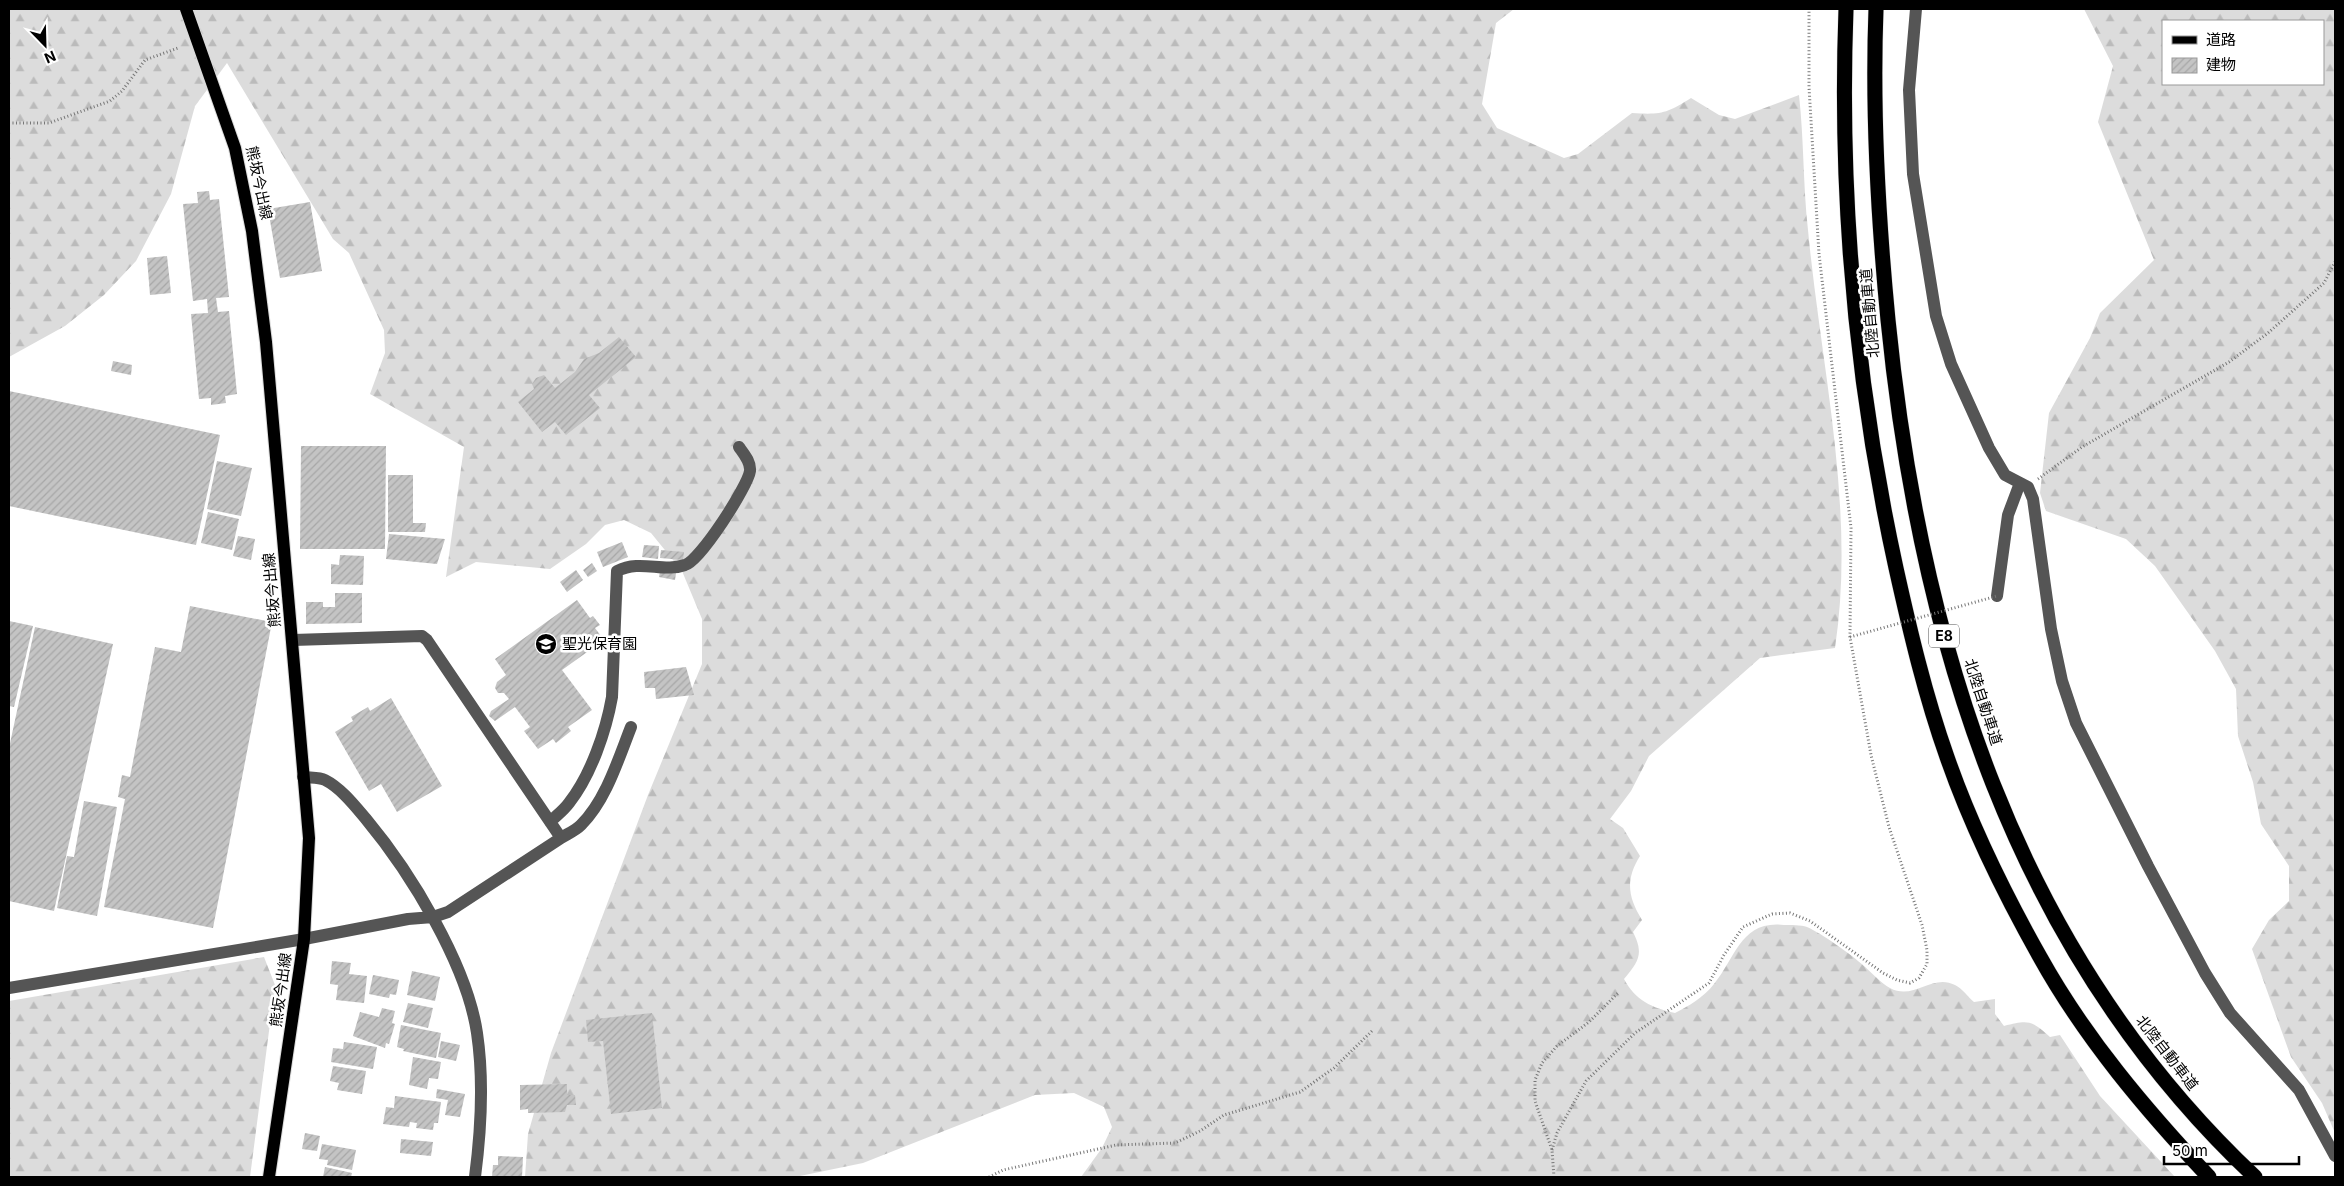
<svg xmlns="http://www.w3.org/2000/svg" width="2344" height="1186" viewBox="0 0 2344 1186" font-family="Inter,'Noto Sans JP',sans-serif">
<style>
.forest{fill:url(#forest-firs);fill-rule:evenodd}
.building{fill:url(#building-hatch)}
.lines{fill:none;stroke-linecap:round;stroke-linejoin:round}
.major-casing{stroke:#dbdbdb;stroke-width:14}
.highway-casing{stroke:#dbdbdb;stroke-width:16}
.path{stroke:#777;stroke-width:3;stroke-dasharray:1 2.5;stroke-linecap:butt}
.minor{stroke:#555;stroke-width:12}
.major{stroke:#000;stroke-width:12}
.highway{stroke:#000;stroke-width:15}
.path-bridge{stroke:#777;stroke-width:3;stroke-dasharray:1 2.5;stroke-linecap:butt}
.labels{text-anchor:middle;stroke-width:5;stroke-linejoin:round;paint-order:stroke}
.shield{fill:#fff;stroke:#4c4c4c;stroke-width:1}
.shield-label{font-size:14px;font-weight:bold;fill:#000}
.street-label{font-size:15px;fill:#000;stroke:#fff}
.poi-label{font-size:15px;fill:#000;stroke:#fff;text-anchor:start}
</style>
<defs>
<pattern id="forest-firs" width="22" height="20" patternUnits="userSpaceOnUse" patternTransform="scale(1.25)"><rect width="22" height="20" fill="#dcdcdc"/><path d="M5 1l3.5 6h-7zM16 11l3.5 6h-7z" fill="#bbb"/></pattern>
<pattern id="building-hatch" width="6" height="6" patternUnits="userSpaceOnUse" patternTransform="scale(1.25)"><rect width="6" height="6" fill="#c4c4c4"/><path d="M-1 1l2-2M0 6l6-6M5 7l2-2" fill="none" stroke="#a7a7a7"/></pattern>
</defs>
<rect width="100%" height="100%" fill="#fff"/>
<path class="forest" d="M9,9h1505l-18,14 -14,81 15,24 67,30 14,-4 54,-41c30,2 35,0 59,-15l28,17 16,4 64,-24c5,45 4,90 9,135 13,138 48,279 27,418l-75,10 -111,98 -18,35 -21,28 13,9 17,28c-15,24 -12,41 2,64l-9,12c11,22 6,29 -9,47 11,21 28,29 51,34 14,-7 29,-16 39,-29 22,-27 27,-64 70,-59 7,0 17,0 23,2 14,6 45,28 57,39 8,7 17,17 26,22 24,13 42,-15 65,-3 7,3 13,12 19,17l21,-3v15l9,12c24,-6 28,-6 46,11l10,-2 40,61 75,81h-1094l21,-29 10,-21 -8,-20 -30,-14 -39,2 -172,68 -68,14h-270l3,-43 23,-81 97,-258 54,-131v-45l-20,-48 -31,-38 -27,-13 -19,5 -19,19 -36,25 -74,-7 -30,15 18,-130 -94,-53 15,-41 -1,-23 -35,-77 -16,-14 -106,-176 -32,43 -24,88 -35,67 -32,34 -39,31 -56,31z
M2084,9h251v1124l-13,-30 -31,-46 -39,-108 17,-29 20,-19v-35l-28,-42 -8,-42 -15,-46 -2,-47 -21,-38 -60,-85 -29,-27 -80,-28 -6,-18 9,-80 41,-75 10,-25 54,-53 -56,-138 15,-56zM2163,21h160v63h-160z
M264,957l11,28 -25,192h-241v-176z"/>
<path class="building" d="M209,191l1,9 9,-1 10,98 -13,1 2,14 11,-1 8,83 -12,2 1,7 -15,2v-7l-12,1 -8,-85 17,-1 -1,-14 -14,2 -10,-97 15,-1 -1,-11z
M310,202l12,69 -42,7 -12,-69z
M167,256l4,37 -21,2 -3,-37z
M619,337l17,20 -47,38 11,13 -34,27 -11,-13 -13,10 -24,-30 16,-13 -2,-5 4,-6 8,-3 11,13 20,-16 9,-13 15,-6z
M113,361l19,4 -1,10 -20,-4z
M9,391l211,44 -24,110 -187,-39z
M301,446h85l-1,103h-85z
M217,461l35,7 -11,48 -34,-7z
M388,475h25v48h13l-1,9h-37z
M208,512l31,7 -7,31 -31,-7z
M389,534l56,5 -8,25 -51,-5z
M238,536l17,3 -4,21 -18,-4z
M622,542l6,15 -25,10 -6,-15z
M644,545l15,1 -1,13 -16,-2z
M661,550l23,2 -1,8 -23,-2z
M340,555l24,1 -1,29 -32,-1v-20l8,1z
M592,563l5,8 -9,6 -5,-7z
M576,570l7,10 -16,12 -7,-10z
M660,571l16,2 -1,7 -16,-3z
M335,593h27v30l-56,1v-22h17v5h12z
M577,600l13,18 3,-2 7,9 -5,3 9,12 -42,30 30,40 -24,17 3,4 -15,12 -3,-4 -15,10 -14,-18 6,-4 -15,-20 -20,14 -6,-5 2,-5 18,-12 -5,-6h-6l-3,-5 2,-6 9,-7 -11,-16z
M190,606l82,16 -59,306 -109,-21 21,-108 -7,-2 4,-22 8,2 25,-130 26,5z
M9,621l24,5 -19,81 -5,-1z
M35,627l78,17 -59,267 -45,-10v-153z
M686,667l8,28 -38,4 -1,-11h-10l-1,-16z
M391,698l51,88 -45,26 -16,-28 -12,7 -34,-59 18,-11 -2,-4 17,-10 2,4z
M84,801l33,6 -20,109 -40,-8 10,-52 7,1z
M332,961l19,2 -2,11 18,2 -3,27 -28,-3 2,-15 -8,-1z
M412,971l28,6 -5,24 -28,-6z
M373,975l26,5 -3,15 -6,-1 -1,4 -20,-4z
M408,1003l25,5 -5,20 -25,-6z
M382,1008l13,3 -3,12 3,1 -6,20 -3,-1 -1,5 -32,-12 7,-24 19,5z
M652,1013l10,95 -51,6 -8,-73 -15,1 -2,-22z
M401,1025l40,8 -5,25 -33,-7 1,-2 -7,-2z
M441,1041l19,4 -4,16 -18,-4z
M344,1042l33,5 -4,22 -42,-7 2,-14 10,1z
M413,1057l28,5 -3,17 -9,-1 -2,11 -18,-4z
M333,1066l33,5 -4,23 -25,-4 2,-7 -9,-2z
M567,1084v11h8l1,10h-9l-2,7 -37,1v-4l-8,1v-25z
M437,1089l28,5 -5,23 -15,-2 3,-15 -12,-2z
M395,1096l46,6 -3,21h-4l-1,7 -17,-2 1,-5 -7,-1 -1,5 -26,-3 3,-17 8,1z
M305,1133l15,3 -3,15 -15,-2z
M401,1139l32,3 -2,14 -31,-3z
M322,1144l34,6 -4,20 -25,-5 1,-5 -9,-1z
M498,1156l25,1 -1,20h-30l1,-12h5z
M325,1167l27,6 -1,4h-28z"/>
<g class="lines">
<g class="major-casing">
<path id="major" d="M186,9l49,139 17,83 14,111 43,496 -5,101 -35,238"/>
</g>
<g class="highway-casing">
<path id="highway" d="M1846,9c-7,187 10,376 50,559 14,63 29,127 51,189 24,69 57,136 93,200 45,81 106,153 169,220
M1876,9c-4,104 2,208 12,311 32,321 126,631 367,857"/>
</g>
<path class="path" d="M9,123h40l61,-22 12,-10 23,-31 33,-12
M2038,479l44,-32 147,-85 39,-29 56,-50 11,-21
M1552,1150l5,-17 29,-52 49,-48 74,-50 15,-28 19,-28 29,-13 18,-1 20,8 73,52 14,7 13,3 9,-5 8,-14v-14l-5,-25 -33,-98 -18,-72 -21,-118 1,-109 -32,-274 -10,-167v-78
M989,1177l14,-7 113,-25 59,-2 25,-12 24,-16 76,-23 34,-24 39,-38
M1554,1177l-2,-27 -17,-49v-21l7,-17 15,-17 32,-24 30,-30"/>
<path class="minor" d="M1916,9l-7,81 4,84 23,142 15,48 38,84 16,27 23,12 5,12 18,130 11,52 14,42 72,143 57,107 25,40 69,77 36,66
M1997,596l11,-81 12,-32
M303,777c7,1 16,0 22,3 16,8 30,26 41,39 45,54 101,146 111,214 7,47 4,98 -2,144
M550,822c6,-6 14,-12 19,-19 22,-28 37,-72 43,-106l5,-126c24,-12 46,2 68,-6 15,-4 63,-79 65,-94 1,-9 -6,-17 -11,-24
M561,838c6,-4 14,-7 20,-13 25,-25 37,-65 50,-98
M9,988l295,-49 104,-20 25,-2 15,-5 113,-74 -134,-198 -5,-4 -129,4"/>
<use href="#major" class="major"/>
<use href="#highway" class="highway"/>
<path class="path-bridge" d="M1850,637l147,-41"/>
</g>
<defs>
<g id="school-disc" transform="scale(1.125)"><circle r="9.5" fill="#000" stroke="#fff"/><path d="M0-5L7-2L0 1L-7-2ZM-4 1L0 2.5L4 1V4Q0 6-4 4Z" fill="#fff"/></g>
</defs>
<g fill-rule="evenodd">
<use href="#school-disc" x="546" y="644"/>
</g>
<g class="labels">
<rect class="shield" x="1929" y="624.5" width="30" height="23" rx="4"/>
<g class="shield-label">
<text x="1944" y="641">E8</text>
</g>
<g class="street-label">
<text transform="translate(259 183) rotate(78)" y="5">熊坂今出線</text>
<text transform="translate(1870 313) rotate(-95)" y="5">北陸自動車道</text>
<text transform="translate(272 590) rotate(-95)" y="5">熊坂今出線</text>
<text transform="translate(1983 702) rotate(72)" y="5">北陸自動車道</text>
<text transform="translate(281 990) rotate(-82)" y="5">熊坂今出線</text>
<text transform="translate(2167 1053) rotate(52)" y="5">北陸自動車道</text>
</g>
<g class="poi-label">
<text x="562" y="649">聖光保育園</text>
</g>
</g>
<rect width="2344" height="1186" fill="none" stroke="#000000" stroke-width="20"/>
<rect x="2162" y="20" width="162" height="65" fill="#ffffff" stroke="#999999"/>
<rect x="2172" y="36" width="25" height="8" fill="#000000" stroke="#999999"/>
<text x="2206" y="45" font-size="15" fill="#000000">道路</text>
<rect x="2172" y="58" width="25" height="15" fill="url(#building-hatch)" stroke="#999999"/>
<text x="2206" y="70" font-size="15" fill="#000000">建物</text>
<g transform="translate(45 45) rotate(157)" stroke="#ffffff" stroke-width="4" paint-order="stroke">
<path d="M0-4L9 19L0 12L-9 19Z" fill="#000000"/>
<text y="-8" font-size="14" font-weight="bold" text-anchor="middle" fill="#000000">N</text>
</g>
<path d="M2164 1156v8h135v-8" fill="none" stroke="#000000" stroke-width="2.5"/>
<text x="2172" y="1156" font-size="15" fill="#000000" stroke="#ffffff" stroke-width="4" paint-order="stroke">50 m</text>
</svg>
